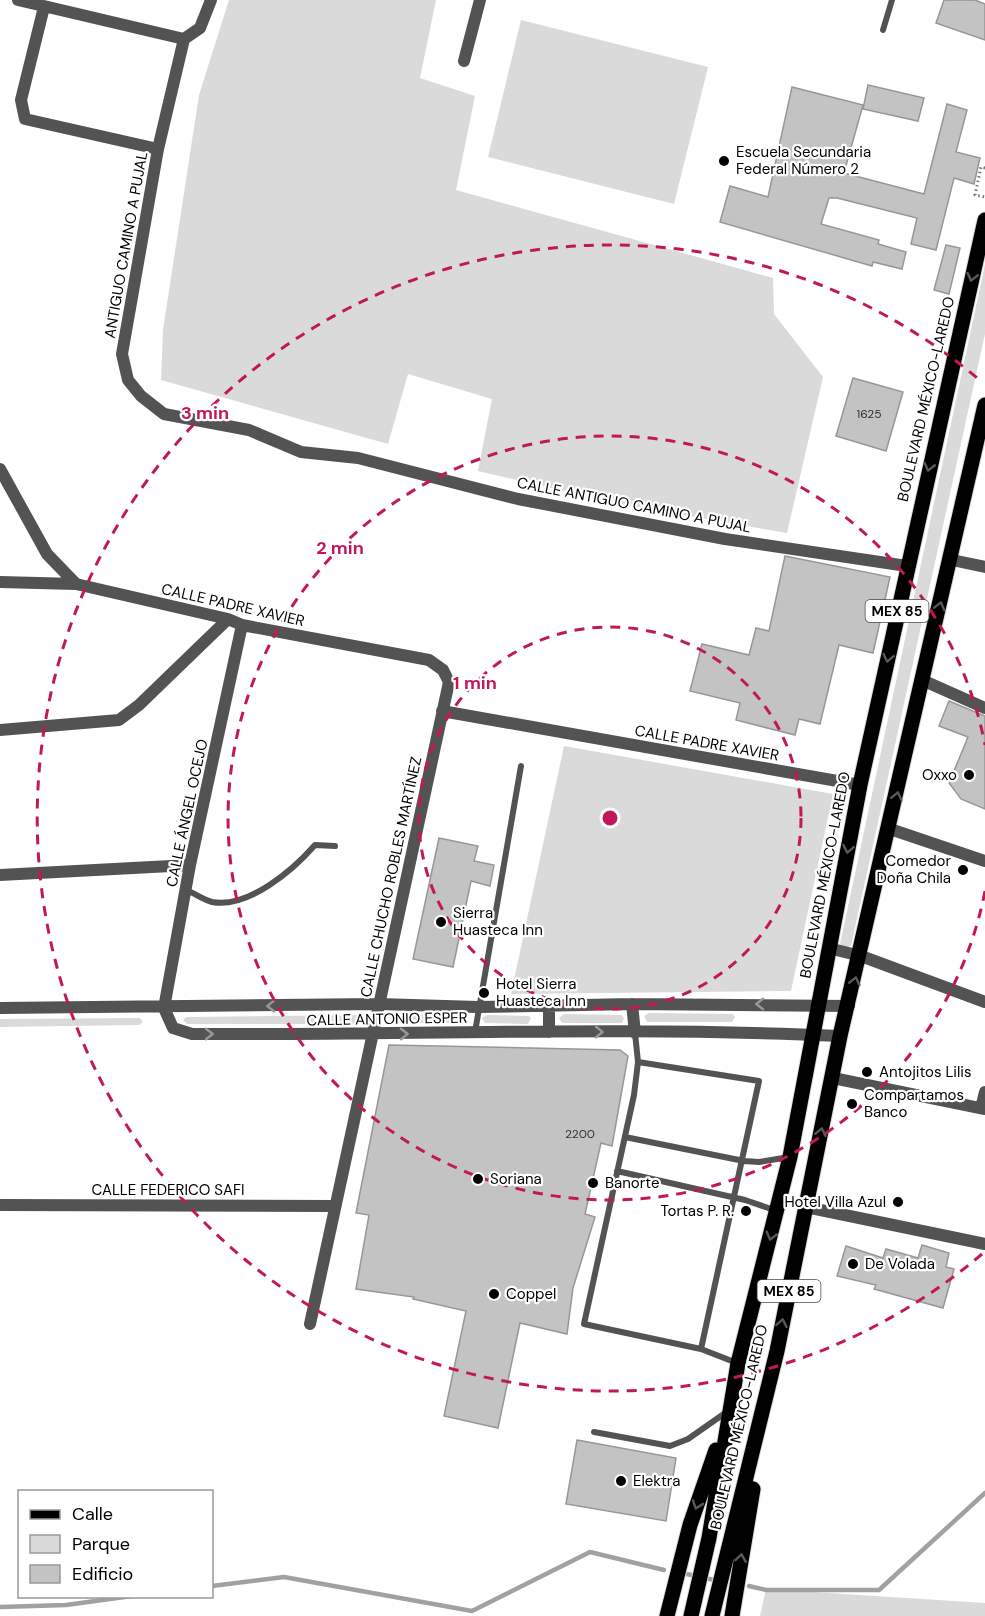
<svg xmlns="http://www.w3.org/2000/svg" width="985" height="1616" viewBox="0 0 985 1616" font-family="'DM Sans',sans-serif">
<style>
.green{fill:#dadada}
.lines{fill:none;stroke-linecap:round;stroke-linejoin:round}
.stream{stroke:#a1a1a1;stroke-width:4.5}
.building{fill:#c3c3c3;stroke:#979797;stroke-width:1.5}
.primary-casing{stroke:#dbdbdb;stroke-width:17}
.path{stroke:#757575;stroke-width:3;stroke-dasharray:1.5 3;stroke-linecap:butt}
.lane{stroke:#535353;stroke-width:6}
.street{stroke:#535353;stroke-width:12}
.primary{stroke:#000;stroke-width:15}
.oneway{stroke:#595959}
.oneway2{stroke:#989898}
.ring{fill:none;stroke:#c2185b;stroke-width:3;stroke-dasharray:10 8}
.poi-dot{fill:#000;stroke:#fff;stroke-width:2}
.labels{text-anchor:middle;stroke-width:4.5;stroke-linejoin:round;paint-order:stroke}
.number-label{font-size:12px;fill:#313131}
.shield{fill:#fff;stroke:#4c4c4c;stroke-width:1.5}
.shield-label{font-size:14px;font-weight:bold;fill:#000}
.poi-label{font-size:15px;fill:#000;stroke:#fff;text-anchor:start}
.street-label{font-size:15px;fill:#000;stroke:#fff}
.centre{fill:#c2185b;stroke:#fff;stroke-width:3}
.ring-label{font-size:18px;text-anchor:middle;font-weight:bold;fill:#c2185b;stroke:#fff;stroke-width:4.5;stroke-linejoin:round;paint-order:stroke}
</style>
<rect width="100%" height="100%" fill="#fff"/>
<path class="green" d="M229,0h207l-16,78 55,18 -19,94 317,88 1,36 49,63 -36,156 -162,-28 -147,-34 14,-72 -84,-25 -20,70 -227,-64 2,-50 36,-235z
M521,20l187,47 -34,137 -186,-47z
M985,264v70l-134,612 -9,2 -2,-4z
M564,746l269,48 -42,197 -280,3z
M649,1013l84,1 2,3 -3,5h-85l-3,-6z
M404,1014l59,1 2,3 -3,5h-60l-3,-5z
M564,1014l58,1 2,3 -2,5h-60l-3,-5z
M363,1015l3,6 -3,3h-176l-4,-4 3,-3z
M487,1015l42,1 2,2 -3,6 -43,-1 -3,-5z
M140,1018l3,4 -4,3 -139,2v-8z
M766,1589l219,14v13h-225z"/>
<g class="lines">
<path class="stream" d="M682,1573l37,8
M212,1586l72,-9 188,34 118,-59 74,18
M749,1586l17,4h113l106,-97
M0,1607l66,-2 66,-9"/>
</g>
<path class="building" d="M944,0h31l10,4v36l-49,-17z
M868,85l56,13 -6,23 -55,-12z
M792,87l71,18 -19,68 80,21 23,-90 20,6 -11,42 24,6 -6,26 -20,-6 -18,72 -25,-6 6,-26 -80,-20h-8l-8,26 58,16 -1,4 28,8 -4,17 -29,-7 -1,4 -152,-44 10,-36 38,11z
M946,245l14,3 -11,46 -15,-4z
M853,378l50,14 -17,59 -50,-15z
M785,556l105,21 -17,76 -34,-8 -19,79 -21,-5 -4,16 -59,-15 4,-17 -50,-12 12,-47 47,11 7,-27 13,3z
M949,701l36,15v93l-24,-10 -12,-16 19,-46 -29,-11z
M439,838l39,8 -4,15 20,4 -4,21 -19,-5 -18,86 -40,-8z
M389,1045l231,5 8,6 -16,90 -11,-3 -16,71 10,3 -22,71 -6,46 -47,-11 -22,105 -54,-12 22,-105 -53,-12 1,-2 -58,-8 13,-74 -13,-2z
M922,1245l27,8 -3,14 8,2 -11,39 -69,-19 2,-4 -39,-9 9,-30 37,12 3,-9 32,9z
M577,1440l99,18 -10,63 -100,-17z"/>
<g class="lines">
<g class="primary-casing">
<path id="primary" d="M667,1616l23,-91 26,-75
M691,1616l18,-78 29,-175 52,-206 70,-372 125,-565
M712,1616l65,-265 63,-315 145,-631
M732,1616l21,-127"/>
</g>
<path class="path" d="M985,168l-4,-1 -6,28 10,2"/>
<path class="lane" d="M883,30l9,-30
M186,890c8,3 18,10 26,12 36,7 81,-32 103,-57l20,1
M475,1032l46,-266
M635,1033l3,29 -4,33 -50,229 117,25 58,-268 -121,-19
M625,1137l119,24 15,1 30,-5
M617,1171l128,29 32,11
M701,1349l36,14
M594,1432l76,14 18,-7 40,-28"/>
<path class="street" d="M18,0l166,39 -26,110 -36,205 6,26 13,16 23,18 85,16 52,22 57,6 160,41 207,40 182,27
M44,7l-23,93 4,19 133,30
M184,39l16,-11 11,-28
M464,61l16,-61
M0,469l47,85 29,30
M952,560l33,7
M0,582l76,2 152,35 14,6 187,35 14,10 6,12 -139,642
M922,680l63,28
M442,711l418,74
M0,730l119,-10 20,-15 89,-86
M890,829l95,32
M0,875l190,-10
M828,948l33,8 124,46
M632,1004l3,29
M0,1008l379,-4 99,3 154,-3 217,2
M164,1008l9,20 19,6c216,1 433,-8 648,2
M164,1008l26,-143 52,-240
M549,1032v-26
M833,1078l152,31
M981,1108l4,-16
M0,1205l335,1
M806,1207l179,37"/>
<use href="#primary" class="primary"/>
</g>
<defs><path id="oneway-chevron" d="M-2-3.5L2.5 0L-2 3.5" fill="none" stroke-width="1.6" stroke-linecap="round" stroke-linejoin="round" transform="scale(1.5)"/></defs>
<g class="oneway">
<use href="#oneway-chevron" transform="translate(972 277) rotate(103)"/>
<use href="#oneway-chevron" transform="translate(929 467) rotate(103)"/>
<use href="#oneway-chevron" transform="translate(940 606) rotate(-76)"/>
<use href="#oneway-chevron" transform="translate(888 658) rotate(102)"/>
<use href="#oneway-chevron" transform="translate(897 796) rotate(-78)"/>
<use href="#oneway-chevron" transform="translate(848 849) rotate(101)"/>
<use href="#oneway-chevron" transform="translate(855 981) rotate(-77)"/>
<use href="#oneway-chevron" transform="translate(821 1132) rotate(-78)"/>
<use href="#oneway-chevron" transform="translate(771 1236) rotate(105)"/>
<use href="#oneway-chevron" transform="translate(782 1323) rotate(-79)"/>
<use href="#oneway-chevron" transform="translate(697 1505) rotate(109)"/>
<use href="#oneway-chevron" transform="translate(741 1558) rotate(-81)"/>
</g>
<g class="oneway2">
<use href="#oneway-chevron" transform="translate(760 1004) rotate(-180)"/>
<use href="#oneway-chevron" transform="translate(271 1006) rotate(179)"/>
<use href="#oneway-chevron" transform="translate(599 1032) rotate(1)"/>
<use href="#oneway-chevron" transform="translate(209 1034)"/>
<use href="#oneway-chevron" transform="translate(404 1034) rotate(-1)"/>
</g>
<g class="ring">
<circle cx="610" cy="818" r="191"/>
<path d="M985 891A382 382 0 1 1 985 745"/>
<path d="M982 1254A573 573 0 1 1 982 382"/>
</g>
<g class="poi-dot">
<circle cx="724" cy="161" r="6"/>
<circle cx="969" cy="775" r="6"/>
<circle cx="963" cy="870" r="6"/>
<circle cx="441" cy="922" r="6"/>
<circle cx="484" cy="993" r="6"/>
<circle cx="867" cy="1072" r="6"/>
<circle cx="852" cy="1104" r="6"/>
<circle cx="478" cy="1179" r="6"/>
<circle cx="593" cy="1183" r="6"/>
<circle cx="898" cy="1202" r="6"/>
<circle cx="746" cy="1211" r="6"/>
<circle cx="853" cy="1264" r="6"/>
<circle cx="494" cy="1294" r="6"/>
<circle cx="621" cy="1481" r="6"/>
</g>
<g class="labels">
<g class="number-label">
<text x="869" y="418">1625</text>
<text x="580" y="1138">2200</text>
</g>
<g class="shield">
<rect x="865.5" y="600" width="63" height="22" rx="4.5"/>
<rect x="757.5" y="1280" width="63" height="22" rx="4.5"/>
</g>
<g class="shield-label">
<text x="897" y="616">MEX 85</text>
<text x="789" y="1296">MEX 85</text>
</g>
<g class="poi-label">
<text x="736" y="157">Escuela Secundaria<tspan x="736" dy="17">Federal Número 2</tspan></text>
<text x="957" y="780" text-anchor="end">Oxxo</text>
<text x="951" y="866" text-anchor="end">Comedor<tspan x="951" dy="17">Doña Chila</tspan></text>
<text x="453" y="918">Sierra<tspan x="453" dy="17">Huasteca Inn</tspan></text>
<text x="496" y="989">Hotel Sierra<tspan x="496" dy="17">Huasteca Inn</tspan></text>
<text x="879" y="1077">Antojitos Lilis</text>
<text x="864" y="1100">Compartamos<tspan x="864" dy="17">Banco</tspan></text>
<text x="490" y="1184">Soriana</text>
<text x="605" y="1188">Banorte</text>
<text x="886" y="1207" text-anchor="end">Hotel Villa Azul</text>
<text x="734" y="1216" text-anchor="end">Tortas P. R.</text>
<text x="865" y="1269">De Volada</text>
<text x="506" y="1299">Coppel</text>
<text x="633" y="1486">Elektra</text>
</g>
<g class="street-label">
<text transform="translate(126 245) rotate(-80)" y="5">ANTIGUO CAMINO A PUJAL</text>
<text transform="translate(926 399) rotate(-77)" y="5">BOULEVARD MÉXICO-LAREDO</text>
<text transform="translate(634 505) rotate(11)" y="5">CALLE ANTIGUO CAMINO A PUJAL</text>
<text transform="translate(233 605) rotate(13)" y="5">CALLE PADRE XAVIER</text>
<text transform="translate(707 743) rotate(10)" y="5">CALLE PADRE XAVIER</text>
<text transform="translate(187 813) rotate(-78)" y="5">CALLE ÁNGEL OCEJO</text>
<text transform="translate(825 875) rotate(-79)" y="5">BOULEVARD MÉXICO-LAREDO</text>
<text transform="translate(391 877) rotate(-78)" y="5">CALLE CHUCHO ROBLES MARTÍNEZ</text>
<text transform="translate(387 1019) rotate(-1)" y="5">CALLE ANTONIO ESPER</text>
<text x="168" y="1195">CALLE FEDERICO SAFI</text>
<text transform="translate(739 1427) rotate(-77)" y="5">BOULEVARD MÉXICO-LAREDO</text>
</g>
</g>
<circle cx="610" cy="818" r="9" class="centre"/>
<g class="ring-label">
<text x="205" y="419">3 min</text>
<text x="340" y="554">2 min</text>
<text x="475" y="689">1 min</text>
</g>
<rect x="18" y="1490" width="195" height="108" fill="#ffffff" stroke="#999999" stroke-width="1.5"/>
<rect x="30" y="1510" width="30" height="9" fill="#000000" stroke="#999999" stroke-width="1.5"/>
<text x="72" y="1520" font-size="18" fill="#000000">Calle</text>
<rect x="30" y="1535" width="30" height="18" fill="#dadada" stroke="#999999" stroke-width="1.5"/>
<text x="72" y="1550" font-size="18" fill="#000000">Parque</text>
<rect x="30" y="1565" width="30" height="18" fill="#c3c3c3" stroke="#999999" stroke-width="1.5"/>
<text x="72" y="1580" font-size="18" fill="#000000">Edificio</text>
</svg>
